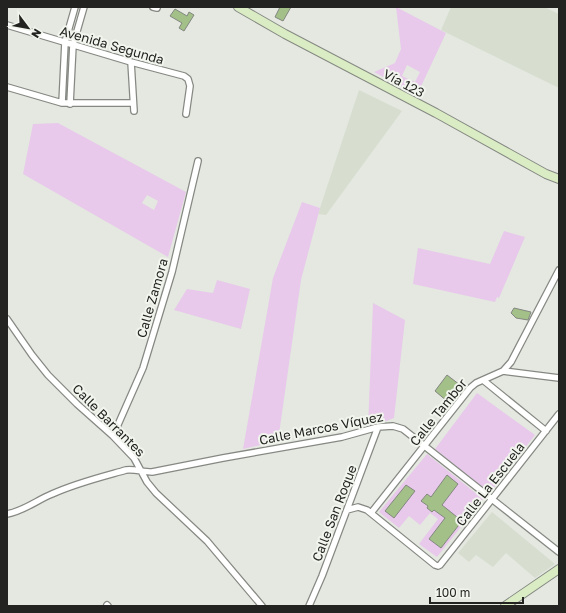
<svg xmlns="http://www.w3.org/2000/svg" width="566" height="613" viewBox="0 0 566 613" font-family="'Golos Text',sans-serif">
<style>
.built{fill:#d7ded0}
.green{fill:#e8c9eb;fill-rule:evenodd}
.building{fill:#a2c088;stroke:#838780}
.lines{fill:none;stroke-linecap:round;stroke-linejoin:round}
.street-casing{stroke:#868983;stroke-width:8}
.secondary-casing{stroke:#868983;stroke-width:10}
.street{stroke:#fff;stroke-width:5.5}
.secondary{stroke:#daecc4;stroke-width:8}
.labels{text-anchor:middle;stroke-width:4;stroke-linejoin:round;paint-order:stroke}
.street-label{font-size:13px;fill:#232421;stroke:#f1f5ed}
</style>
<rect width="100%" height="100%" fill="#e4e8e0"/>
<path class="built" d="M451,7h93l15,7v74l-118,-58z
M359,90l43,21 -76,104 -8,-1z
M492,512l63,52 -20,14 -29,-25 -13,14 -17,-12 -7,7 -11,-9z"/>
<path class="green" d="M396,7l50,26 -29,62 -43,-23 21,-9 6,-14zM407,65l13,7 -5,10 -13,-6z
M58,123l128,69 -18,65 -145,-83 10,-50zM147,195l11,6 -4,9 -12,-7z
M302,202l18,6 -19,72 -23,161 -35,8 30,-171z
M504,231l21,6 -26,61 -2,-1 -2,5 -82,-18 5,-36 72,16z
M217,280l33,9 -9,40 -67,-19 13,-21 26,4z
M373,303l32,17 -11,98 -26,10z
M477,393l58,42 -45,58 -55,-44z
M427,454l56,45 -46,58 -18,-13 19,-25 -8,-6 -10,12 -11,-9 -10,12 -20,-16zM447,475l11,9 -16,21 -2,9 -6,-4 -2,2 -10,-11 5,-7 4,3zM462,521l-21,27 -12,-9z"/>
<path class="building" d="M280,7h11l-8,14 -8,-4z
M175,9l12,7 2,-4 5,3 -10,16 -5,-3 3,-5 -12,-7z
M514,308l17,4 -3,8 -12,-2 -5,-5z
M447,375l13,10 -3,4 2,1 -11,12 -13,-11z
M447,475l11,9 -16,21 20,16 -21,27 -12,-9 16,-21 -11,-8 -2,2 -5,-4 1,-2 -7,-5 6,-7 4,3z
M406,485l9,6 -21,27 -9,-7z"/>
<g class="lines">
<g class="street-casing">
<path id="street" d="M153,7l4,1
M7,25l124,37 53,14 4,3 2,7 -4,28
M131,62l3,49
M7,87l55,16h71
M62,103l3,-61 10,-35
M70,104l3,-59 11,-38
M7,319l25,36 16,20 29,29 36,32 21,22 13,24 9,11 51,48 55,65
M503,371l56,7
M483,380l63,51
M113,436l30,-68 29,-96 26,-111
M347,510l11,-3 9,3 68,55 3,1 2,-1 119,-151
M371,513l99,-125 6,-5 27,-12 8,-9 48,-92
M7,514c17,-3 30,-14 45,-20 24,-11 49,-17 74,-24 9,-1 17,2 26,2l71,-14 119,-21 36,-10 15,-1 10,3 156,123
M107,605l1,1
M309,606l13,-30 56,-149"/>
</g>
<g class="secondary-casing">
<path id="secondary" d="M238,7l47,27 151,79 110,61 13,5
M505,606l54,-37"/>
</g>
<use href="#street" class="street"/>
<use href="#secondary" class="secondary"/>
</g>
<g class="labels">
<g class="street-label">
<text transform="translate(112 45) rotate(16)" y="5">Avenida Segunda</text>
<text transform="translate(404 83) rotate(28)" y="5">Vía 123</text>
<text transform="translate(152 298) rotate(-74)" y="5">Calle Zamora</text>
<text transform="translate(438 412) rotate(-51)" y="5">Calle Tambor</text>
<text transform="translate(109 420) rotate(45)" y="5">Calle Barrantes</text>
<text transform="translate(321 428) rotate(-11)" y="5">Calle Marcos Víquez</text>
<text transform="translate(490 484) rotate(-52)" y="5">Calle La Escuela</text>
<text transform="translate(334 513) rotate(-69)" y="5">Calle San Roque</text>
</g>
</g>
<rect width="566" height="613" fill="none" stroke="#232421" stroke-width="16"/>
<g transform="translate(28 28) rotate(122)" stroke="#f1f5ed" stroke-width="3" paint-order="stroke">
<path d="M0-3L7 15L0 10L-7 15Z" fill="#232421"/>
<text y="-6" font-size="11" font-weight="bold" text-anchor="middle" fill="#232421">N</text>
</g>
<path d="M430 597v6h93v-6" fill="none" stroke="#232421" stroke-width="2"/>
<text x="436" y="597" font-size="12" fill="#232421" stroke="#f1f5ed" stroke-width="3" paint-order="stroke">100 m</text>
</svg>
